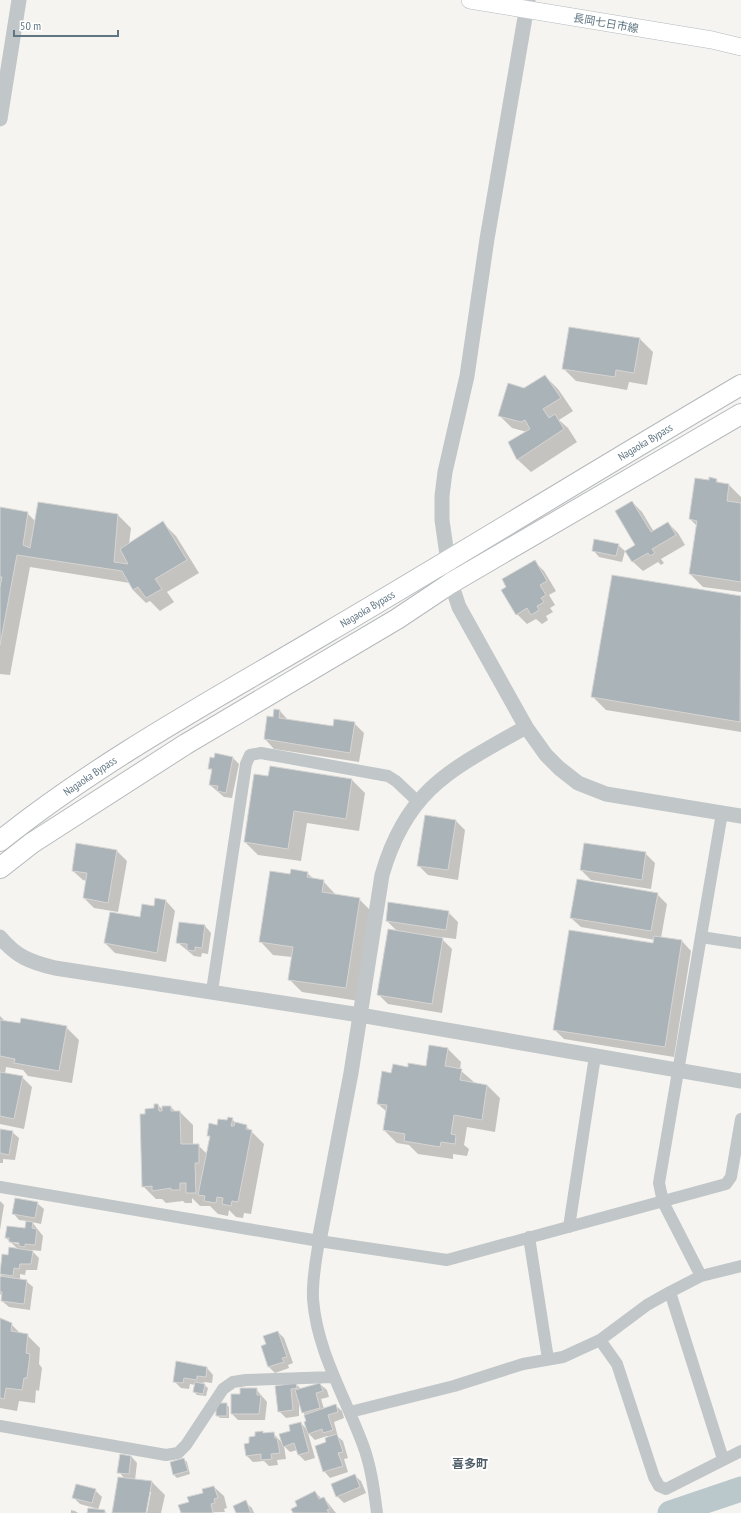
<svg xmlns="http://www.w3.org/2000/svg" width="741" height="1513" viewBox="0 0 741 1513" font-family="'PT Sans Narrow','Noto Sans JP',sans-serif">
<style>
.shadow{fill:#0003;fill-rule:evenodd}
.lines{fill:none;stroke-linecap:round;stroke-linejoin:round}
.river{stroke:#bac8cc;stroke-width:25}
.building{fill:#aab3b8;stroke:#d6d5d3}
.secondary-casing{stroke:#b3b9bd;stroke-width:18}
.trunk-casing{stroke:#b5b9bc;stroke-width:22}
.minor{stroke:#c1c6c8;stroke-width:12}
.tertiary{stroke:#c1c6c8;stroke-width:15}
.secondary{stroke:#fff;stroke-width:17}
.trunk{stroke:#fff;stroke-width:20}
.labels{text-anchor:middle;stroke-width:4;stroke-linejoin:round;paint-order:stroke}
.street-label{font-size:11px;fill:#617683;stroke:#fff}
.neighbourhood-label{font-size:12px;font-weight:bold;fill:#505f68;stroke:#fff}
</style>
<rect width="100%" height="100%" fill="#f5f4f0"/>
<path class="shadow" d="M640,339l13,13 -6,33 -18,-3 -2,8 -51,-9 -13,-13z
M545,376l13,13 15,22 -14,9 9,8 9,14 -46,30 -13,-12 -8,-17 17,-11 -15,-4 -13,-13 25,-26z
M716,480l5,4 8,1 12,12v95l-38,-5 -13,-13 7,-48 -7,-7 20,-37z
M632,502l10,10 12,20 14,-9 10,10 7,12 -24,14 3,4 -3,2 -3,-3 -15,9 -10,-9 -6,-11 9,-6z
M0,508l27,5 8,8 83,-6 13,13 -2,16 34,-21 13,13 23,37 -32,19 7,10 -14,9 -10,-10 -4,2 -13,-13 -3,-7 -100,-16 -20,108 -10,-1z
M618,545l7,6 -3,11 -23,-5 -6,-7z
M534,561l10,10 12,20 -7,4 6,10 -5,3 3,4 -7,4 2,4 -6,4 -6,-5 -9,5 -10,-10 -14,-24z
M613,576l128,21v135l-135,-22 -13,-13z
M280,711l8,9 46,7 20,-4 10,10 -5,29 -85,-13 -9,-10 3,-22 6,1z
M232,757l7,7 -7,34 -8,-1 -14,-12 3,-13 -4,-4z
M269,777l83,3 13,13 -6,38 -52,-8 -6,38 -43,-6 -13,-13z
M456,821l9,9 -7,50 -30,-5 -10,-10z
M117,851l10,10 -9,51 -24,-4 -10,-10 3,-17 -4,-1 -10,-9z
M645,853l10,10 -4,26 -60,-9 -10,-10z
M307,873l7,6 9,2 13,14 23,4 13,13 -13,89 -57,-9 -13,-13 3,-22 -19,-2 -13,-14 31,-66z
M657,894l10,10 -6,34 21,3 9,10 -17,106 -110,-18 -10,-10 100,-85 1,-4 -74,-13 -10,-9z
M166,901l9,10 -9,51 -51,-9 -10,-10z
M448,912l10,10 -2,17 -16,-2 12,12 -10,64 -54,-9 -10,-10 20,-62 -11,-11z
M205,926l6,7 -3,21 -6,-1 -1,4 -7,-1 -17,-14z
M0,1016l6,6 60,5 13,13 -7,43 -44,-7 -5,-6 -17,-3 -1,7 17,3 10,10 -8,42 -24,-5z
M430,1046l18,3 13,13 -1,8 15,13 12,2 13,13 -5,34 -28,-5 -3,18 5,4 -2,7 -14,-2v5l-35,-5 -9,-9 -12,-2 -13,-13 3,-18 -9,-8 14,-30 16,-6 19,-1z
M158,1105l5,5 8,-3 5,5h4l13,13v20h5l9,9 3,-16 -2,-3 9,-9 15,-7 5,5 9,2 18,18 -13,70 -7,-1 -1,5 -7,-1 -7,-7 -1,6 -10,-2 -8,-8h-10l-8,-8v5h-7l-2,-2 -17,2 -4,-4h-6l-13,-13 3,-72 9,-5z
M0,1130l12,2 7,6 -4,22 -12,-1v4h-3z
M0,1201l4,4 -4,25z
M37,1203l7,6 -3,15 -9,-2 11,14 -2,15 -10,-1 8,8 -2,12h-11l-1,5 -5,-1v6l6,1 7,6 -3,23 -21,-3 -7,-6 1,-5 -3,-2v-16h4l-4,-4 3,-19 6,1 9,-7 -12,-11 20,-9 1,-8 -8,-1 -6,-7zM10,1241l14,2v2l-11,-2z
M0,1319l11,5 10,10 6,1 13,13 -1,16 3,4 -3,23 -3,-1 -1,13 -16,-2 -2,10 -17,-3z
M278,1332l6,6 9,25 -5,2 1,3 -14,5 -6,-6 -2,-22z
M207,1368l6,7 -1,8 -8,-1 -1,2 5,4 -2,8 -9,-1 -3,-3 1,-7 -5,-1 -1,5 -8,-1 -7,-7z
M296,1384l5,5 19,-5 7,6 2,7 -8,2 3,10 11,-4 7,6 2,7 -10,4 4,15 5,4 5,17 -4,1 4,13 -18,6 -6,-7 5,-33 -2,-2 -12,4 -7,-7 7,25 -10,3 -6,-6 -2,-5 -7,2 -6,-6 2,13 -9,1 1,5 -9,1 -5,-5 -11,1 -6,-6 3,-13 6,-6v-4h17l11,12 17,-22 6,7v-8l-8,-23v17l-13,2 -7,-7 -3,-24z
M256,1389l11,13 -2,18h-27l-6,-6 9,-19z
M226,1404l3,3v11h-9l-3,-3z
M121,1455l10,1 6,7 -2,17 17,2 13,13 -4,18h-14l4,-21h-2l-4,21h-32l12,-34 -6,-7z
M184,1459l3,3 3,12 -13,4 -3,-3 -3,-12z
M354,1475l7,6 5,12 -22,10 -7,-7z
M214,1487l10,9 3,12 -3,1 1,3 -43,1 8,-10z
M95,1490l7,7 -4,13 9,3h-19l10,-4 -18,-5 -7,-7z
M315,1492l7,7 2,-1 12,15h-41l3,-7z
M245,1502l7,6 2,5h-17z
M71,1510l4,1 3,2h-7z"/>
<g class="lines">
<path class="river" d="M670,1513l71,-24"/>
</g>
<path class="building" d="M569,327l71,11 -6,35 -18,-3 -1,7 -53,-8z
M545,375l16,23 -18,11 6,9 6,-4 9,15 -47,31 -9,-18 22,-13 -5,-9 -4,2 -23,-6 10,-33 16,5z
M709,477l8,2 -1,3 13,2 -2,17 14,2v79l-52,-8 8,-53 -8,-2 6,-41 14,2z
M632,501l19,31 17,-10 8,13 -24,14 3,4 -5,3 -2,-3 -16,9 -7,-11 10,-6 -20,-34z
M38,502l80,12 -4,48 14,2 -8,-15 43,-28 24,39 -32,19 7,10 -16,9 -8,-11 -5,3 -11,-19 -105,-16 -17,90v-58l2,-10h-2v-70l28,5 -5,33 7,3z
M594,539l25,5 -3,12 -24,-5z
M535,560l12,21 -7,4 6,10 -5,3 3,4 -7,4 2,4 -8,5 -4,-7 -11,7 -15,-25 5,-3 -4,-8z
M612,575l129,21 -1,126 -149,-25z
M274,709l6,1 -1,8 54,8 1,-7 21,3 -5,31 -86,-14 3,-23 6,1z
M215,753l18,4 -7,36 -9,-2 1,-5 -9,-1 3,-16h-4l2,-12 4,1z
M270,766l82,13 -6,40 -52,-8 -6,38 -44,-7 10,-68 14,2z
M425,815l31,5 -8,50 -31,-4z
M76,843l41,7 -9,53 -25,-5 4,-25 -15,-2z
M584,843l62,9 -4,28 -62,-10z
M291,869l17,3 -1,5 17,3 -2,12 38,6 -14,90 -58,-8 5,-33 -34,-5 11,-71 20,3z
M577,879l81,14 -7,38 -81,-13z
M155,898l11,2 -9,53 -53,-10 6,-31 30,5 2,-13 12,2z
M388,902l61,9 -3,19 -60,-9z
M179,922l26,3 -3,23 -7,-1v4l-8,-1v-6l-11,-1z
M388,929l55,9 -11,66 -55,-9z
M569,930l84,13 1,-7 28,4 -17,107 -112,-17z
M21,1018l46,8 -8,45 -45,-8 1,-4 -15,-3v-36l20,3z
M429,1045l19,3 -3,18 17,3 -2,11 27,5 -5,35 -28,-5 -3,19 5,1 -1,9 -14,-2 -1,5 -36,-6 1,-7 -22,-4 4,-25 -10,-1 5,-33 9,2 2,-9 15,3v-4l18,3z
M0,1072l23,4 -9,43 -14,-3z
M154,1104h4l1,7h3v-5h9v5h9l1,33h18v19h-4l1,30h-10v-10h-6v7h-9v-2l-19,3v-5l-10,1 -2,-73h5v-5l9,-1z
M228,1117l5,1 -2,8h3l1,-4 12,3 -1,4 6,1 -14,72 -6,-1 -1,5 -9,-2 1,-6 -6,-1 -1,6 -12,-2 1,-5 -7,-1 12,-59h-3l2,-13 8,2 1,-6 9,1z
M0,1129l13,2 -4,24 -9,-2z
M15,1198l23,4 -3,16 -23,-4z
M26,1221l7,1 -1,6 5,1 -2,16 -10,-1v3l-6,-1v-3l-10,-1v-4h-4l2,-12 18,2z
M9,1247l24,4 -2,13h-11l-1,5 -5,-1 -1,8 -13,-2 2,-20 6,1z
M0,1276l27,4 -3,24 -23,-3 1,-9h-2z
M0,1318l12,5 -1,8 17,3 -2,19 4,1 -3,24h-3l-2,12 -16,-2 -2,11 -4,-1z
M278,1331l9,26 -5,1 2,4 -16,5 -7,-21 5,-2 -3,-8z
M176,1361l31,6 -1,10 -9,-1v4l-13,-2 -1,5 -10,-1z
M195,1382l10,2 -2,10 -10,-2z
M296,1383l1,5 -6,1 2,21 -15,2 -3,-26z
M320,1383l3,8 -7,2 4,15 -18,5 -7,-23z
M240,1388h17v7h4l-2,19h-28v-20h9z
M216,1403h11v13h-11z
M336,1404l2,8 -10,3 5,15 -10,3 -1,-4 -14,5 -4,-12 2,-1 -2,-6z
M301,1422l8,30 -11,3 -4,-12 -11,4 -4,-13 11,-3 -1,-6z
M263,1431v2l11,-1 1,6h2l3,15 -9,1 1,5 -11,1v-6l-15,2 -2,-12 5,-1v-6l6,-1v-4z
M337,1434l6,18 -5,1 5,13 -20,6 -8,-26 11,-4 -1,-4z
M120,1454l11,2 -2,18 -12,-1z
M184,1458l4,13 -15,4 -3,-13z
M355,1474l5,13 -24,10 -5,-13z
M118,1477l34,4 -6,32h-34z
M76,1484l20,5 -4,14 -20,-5z
M214,1486l4,12 -4,1 1,4 -4,1 2,9h-32l-3,-8 11,-3 -2,-5 16,-4 -1,-4z
M315,1491l4,8 5,-2 6,12 -3,1 2,3h-36l-2,-4 6,-3 -2,-5z
M246,1500l5,13h-15l-3,-7z
M88,1508l17,2v3h-18z"/>
<g class="lines">
<g class="secondary-casing">
<path id="secondary" d="M470,0l242,40 29,7"/>
</g>
<g class="trunk-casing">
<g id="trunk">
<path id="s1" d="M0,841c101,-81 217,-143 328,-209 138,-81 275,-166 413,-247"/>
<path d="M0,868l32,-25 154,-99 211,-125 54,-36 290,-169"/>
</g>
</g>
<path class="minor" d="M701,937l40,6
M212,991l34,-227 4,-9 11,-2 127,23 8,5 21,20
M0,1187l319,54 128,19 279,-76 5,-7 10,-58
M569,1227l26,-171
M529,1237l19,122
M319,1241c-3,19 -7,38 -6,58 4,53 32,97 50,146 8,21 11,45 14,68
M701,1276l-38,-74 -4,-19 63,-370
M670,1292l53,167
M600,1340l17,24 37,113 5,9 7,3 75,-38
M350,1412l104,-26 69,-22 40,-7 37,-17 47,-35 23,-13 31,-16 40,-10
M0,1426l166,29 12,-2 8,-8 37,-56 10,-7 13,-2 87,-3"/>
<path class="tertiary" d="M528,0l-41,239 -20,137 -22,96 -3,24v24l9,63 8,24 67,120 20,28 13,13 19,15 28,11 135,22
M0,119l19,-119
M0,937c17,20 30,25 55,31l305,47 381,66
M319,1241l32,-168 31,-198c25,-87 70,-106 144,-148"/>
<use href="#secondary" class="secondary"/>
<use href="#trunk" class="trunk"/>
</g>
<g class="labels">
<g class="street-label">
<text transform="translate(606 23) rotate(10)" y="4">長岡七日市線</text>
<text dy="4" stroke="none"><textPath href="#s1" startOffset="759">Nagaoka Bypass</textPath></text>
<text dy="4" stroke="none"><textPath href="#s1" startOffset="435">Nagaoka Bypass</textPath></text>
<text dy="4" stroke="none"><textPath href="#s1" startOffset="111">Nagaoka Bypass</textPath></text>
</g>
<g class="neighbourhood-label">
<text x="470" y="1468">喜多町</text>
</g>
</g>
<path d="M14 30v6h104v-6" fill="none" stroke="#617683" stroke-width="2"/>
<text x="20" y="30" font-size="12" fill="#617683" stroke="#ffffff" stroke-width="3" paint-order="stroke">50 m</text>
</svg>
